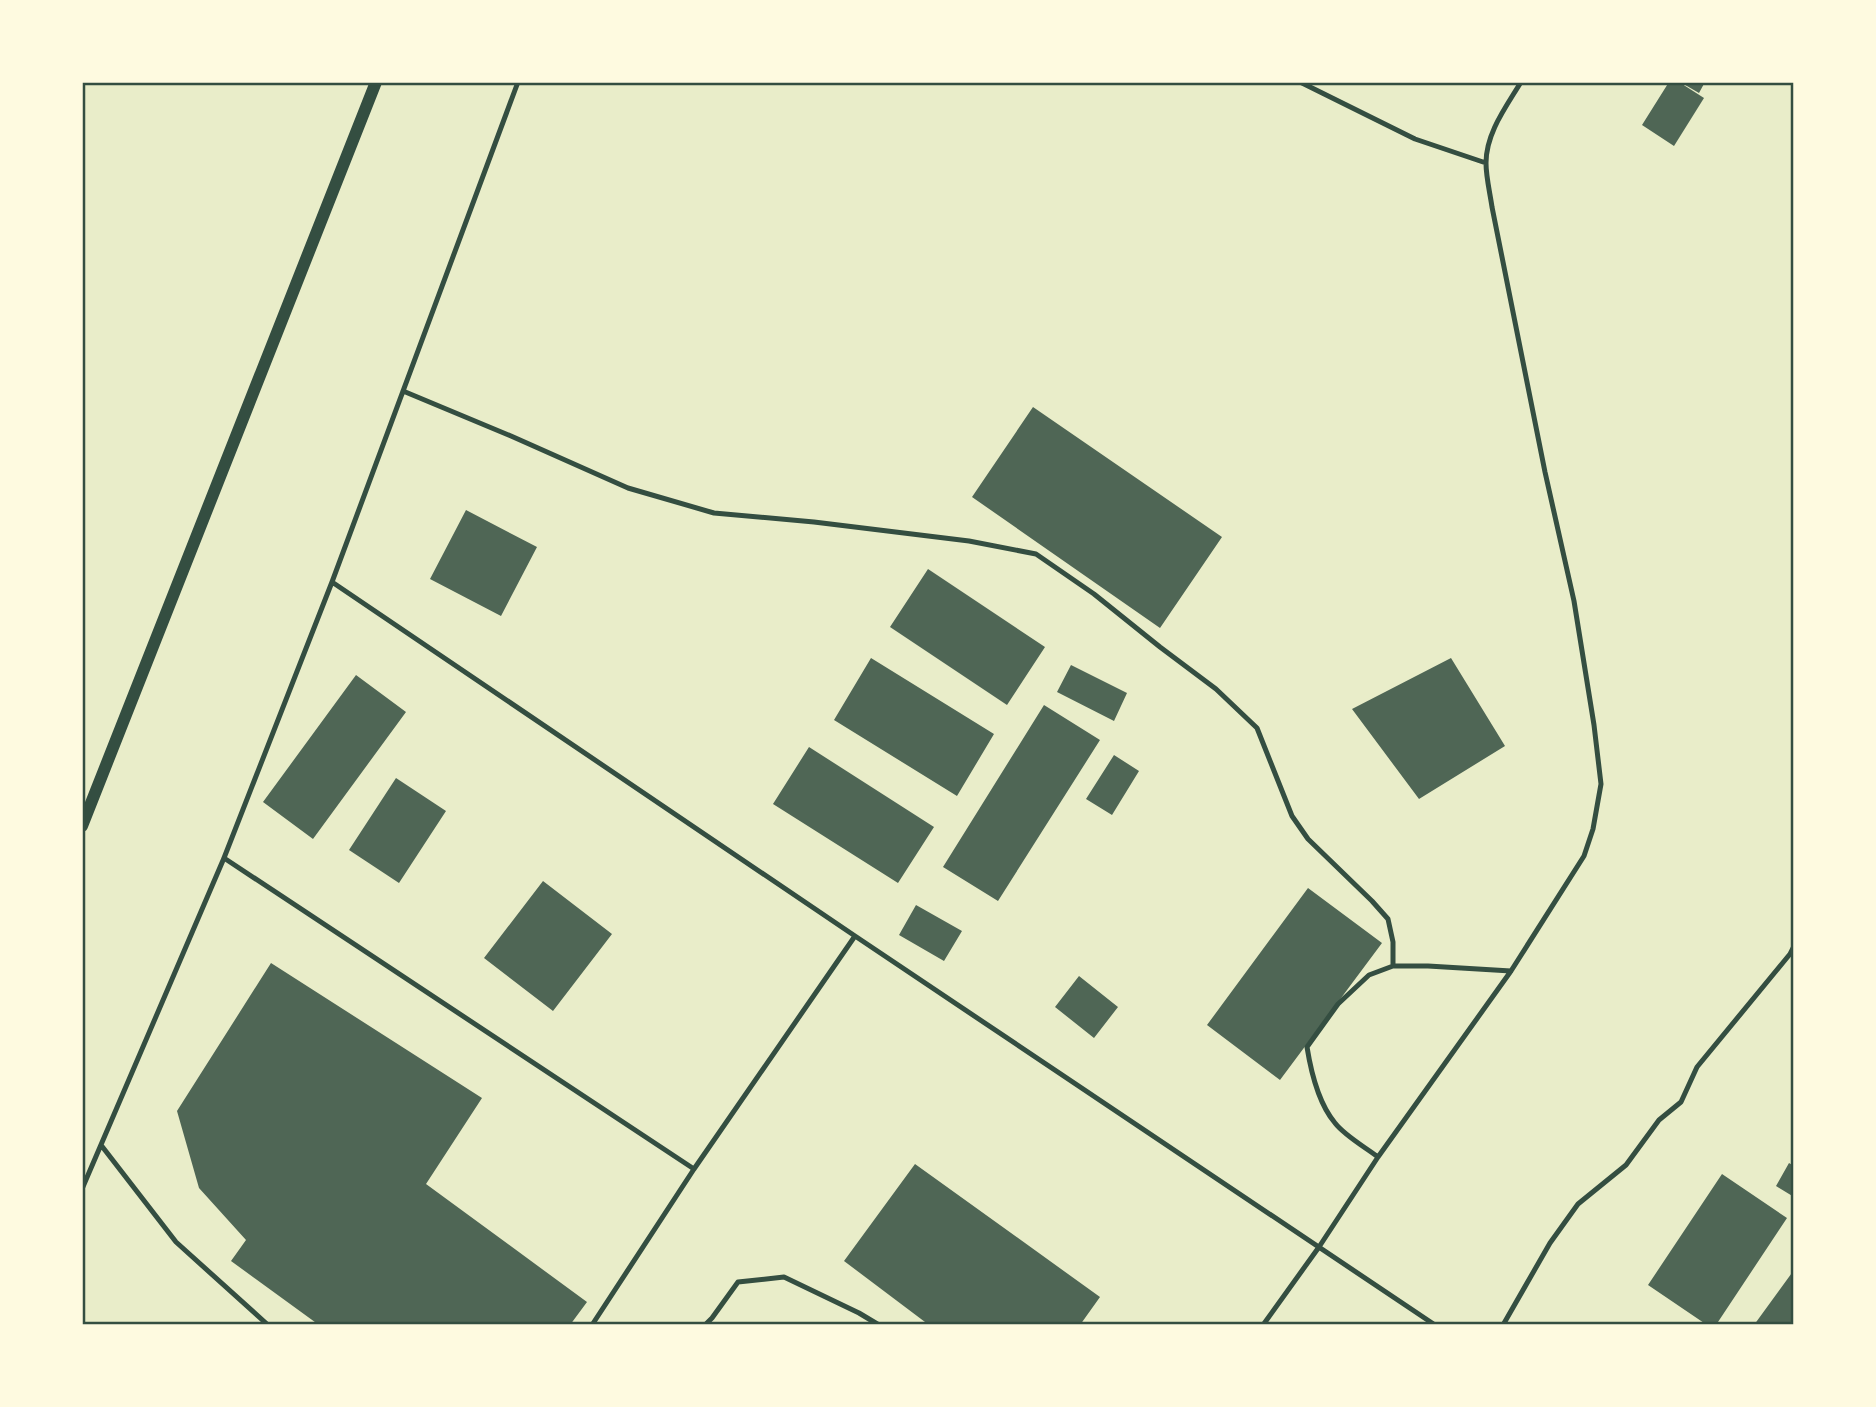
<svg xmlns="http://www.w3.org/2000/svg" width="1876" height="1407" viewBox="0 0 1876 1407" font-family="'Varela Round',sans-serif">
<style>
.building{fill:#4f6655}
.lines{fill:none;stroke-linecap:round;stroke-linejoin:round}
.service{stroke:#344e41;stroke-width:5}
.tertiary{stroke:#344e41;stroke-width:12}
.neatline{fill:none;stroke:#344e41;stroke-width:2.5}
</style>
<rect width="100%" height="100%" fill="#e9edc9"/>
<path class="building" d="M1669,82h10l25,16 -30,48 -32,-21z
M1680,82h25l-6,11z
M1033,407l189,130 -62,91 -188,-131z
M466,510l71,37 -36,69 -71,-37z
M928,569l117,78 -38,58 -117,-78z
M871,658l123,76 -37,62 -123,-76z
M1451,658l54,88 -86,53 -67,-90z
M1071,665l56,28 -13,28 -57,-29z
M356,675l50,37 -93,127 -50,-37z
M1044,705l56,35 -102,161 -55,-34z
M809,747l125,80 -36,56 -125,-79z
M1114,755l25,16 -27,44 -26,-16z
M396,778l50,33 -47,72 -50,-33z
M543,881l69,53 -59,77 -69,-53z
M1308,888l74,55 -102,137 -73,-55z
M916,905l46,26 -18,30 -45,-26z
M271,963l211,135 -56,86 161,118 -17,23h-251l-88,-64 15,-21 -47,-52 -22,-77z
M1079,976l39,31 -24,31 -39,-31z
M1789,1163l5,3v31l-18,-11z
M915,1164l185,133 -20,28h-151l-85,-64z
M1722,1174l65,44 -71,107h-9l-59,-40z
M1794,1270v55h-40z"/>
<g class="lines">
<path class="service" d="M1300,82l115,57 71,24
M403,391l108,45 117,52 86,25 100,9 155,19 67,13 58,40 66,53 56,42 41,39 35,88 16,23 64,62 16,18 5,23v24
M332,582l523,354 580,389
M224,858l470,311
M101,1145l75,97 92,83
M1378,1157c-13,-10 -33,-21 -43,-34 -16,-19 -24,-51 -28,-76l31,-43 31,-29 24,-9h35l83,5
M82,1189l142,-331 108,-276 186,-500
M592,1325l102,-156 161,-233
M705,1325l7,-7 26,-36 46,-5 75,36 20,12
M1263,1325l56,-78 59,-90 133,-186 73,-115 9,-27 8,-45 -7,-59 -20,-124 -29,-129 -53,-265c-2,-14 -6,-30 -6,-44 0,-30 20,-56 35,-81
M1503,1325l47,-82 28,-39 48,-39 33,-45 22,-18 16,-35 93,-113 4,-8"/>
<path class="tertiary" d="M82,826l294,-744"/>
</g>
<rect width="1876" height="1407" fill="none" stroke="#fefae0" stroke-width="168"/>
<rect x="84" y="84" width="1708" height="1239" class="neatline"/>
</svg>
